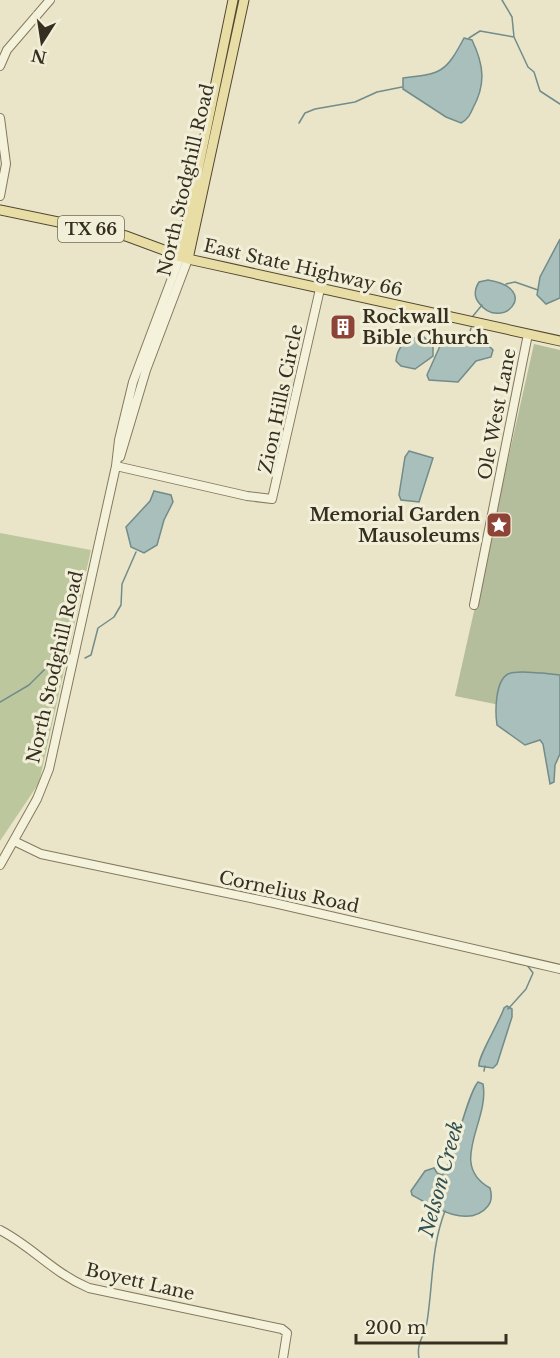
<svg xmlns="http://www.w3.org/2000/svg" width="560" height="1358" viewBox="0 0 560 1358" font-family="'Libre Baskerville',serif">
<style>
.green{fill:#bcc79e}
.cemetery{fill:#b4bd9c}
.water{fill:#a9bfbc;stroke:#718c8a;stroke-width:1.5}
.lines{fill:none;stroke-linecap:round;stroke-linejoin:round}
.stream{stroke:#718c8a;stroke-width:1.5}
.minor-casing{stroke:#84795f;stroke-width:10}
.major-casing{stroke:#534733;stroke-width:11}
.minor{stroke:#f5f2db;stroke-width:8}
.major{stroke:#e8dea5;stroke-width:9}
.labels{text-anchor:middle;stroke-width:6;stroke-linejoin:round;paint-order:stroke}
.shield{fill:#f2efd8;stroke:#6e6958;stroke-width:1.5}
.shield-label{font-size:16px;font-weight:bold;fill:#362f21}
.street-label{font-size:18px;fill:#362f21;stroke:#f2efd8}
.poi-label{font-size:18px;font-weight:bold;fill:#362f21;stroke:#f2efd8;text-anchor:start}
.water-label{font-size:20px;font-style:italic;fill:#325154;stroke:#f2efd8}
</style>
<rect width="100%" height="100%" fill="#eae5c9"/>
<path class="green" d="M0,533l91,17 -52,233 -39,58z"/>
<path class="cemetery" d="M534,344l26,6v367l-105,-21z"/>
<path class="water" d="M464,38l8,2c12,25 14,44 1,68 -3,7 -5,11 -12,15l-15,-6 -43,-28v-11c39,-4 43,-6 61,-40z
M560,239v59l-14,6 -9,-9 3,-18z
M488,280c55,9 13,53 -9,23 -5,-6 -5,-13 0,-21z
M417,337h7l9,9v10l-18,13 -14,-3 -5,-5c1,-13 9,-21 21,-24z
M449,341l39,4 5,5 -2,7 -15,4 -18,21 -29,-2 -2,-5 13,-29z
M409,451l24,7 -14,44 -18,-2 -2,-5 6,-38z
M154,491l17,4 2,7 -9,18 -7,25 -13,8 -13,-6 -5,-20 24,-26z
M542,673l18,2v79l-5,11 -1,17 -4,2 -7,-40 -3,-4 -15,5 -28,-20c-2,-13 -2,-44 11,-51 9,-4 24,-1 34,-1z
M507,1006l5,3v8l-15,47 -4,4 -14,-2c-2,-8 21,-45 25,-58z
M478,1082l5,2c7,37 -36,80 7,104 2,7 2,13 -2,18 -19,24 -57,0 -76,-11l-1,-4 14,-20 9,-3 3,5 5,2c10,-7 24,-79 36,-93z"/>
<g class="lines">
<path class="stream" d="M502,0l10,17 2,20 14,30 6,5 6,19 20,13
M469,38l11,-7 34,6
M299,123l6,-10 10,-4 40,-7 22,-10 25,-5
M506,284l9,-2 23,8
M473,316l9,-11
M467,342l4,-14
M85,658l6,-3 7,-27 16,-11 7,-12 1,-21 14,-32
M0,702l29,-17 20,-20 13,-4
M508,1009l18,-20 7,-16 -6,-8
M484,1071l1,-5
M419,1358c-3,-16 6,-22 8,-36 6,-37 4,-75 18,-111"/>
<g class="minor-casing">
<path id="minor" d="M0,66l7,-16 43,-50
M0,118l6,46 -6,32
M120,457l26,-87 42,-111
M116,466l131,30 25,3 48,-210
M474,605l54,-271
M14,841l27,13 233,49 286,66
M0,865l37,-66 12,-30 67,-303 3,-26 14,-58 47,-125
M0,1230c33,17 53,43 89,58l193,41 5,4 -4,25"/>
</g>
<g class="major-casing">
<path id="major" d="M0,210l126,26 62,23 372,82
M180,257l53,-257
M188,259l56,-259"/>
</g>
<use href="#minor" class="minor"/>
<use href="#major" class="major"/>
</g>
<defs>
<g id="building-square" transform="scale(1.35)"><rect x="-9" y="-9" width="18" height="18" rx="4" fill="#8d4336" stroke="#f2efd8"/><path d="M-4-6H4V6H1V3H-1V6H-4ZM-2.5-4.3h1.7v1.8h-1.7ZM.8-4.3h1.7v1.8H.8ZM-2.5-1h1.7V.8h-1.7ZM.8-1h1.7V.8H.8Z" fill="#fff"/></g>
<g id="sight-square" transform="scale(1.35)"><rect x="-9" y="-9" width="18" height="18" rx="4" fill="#8d4336" stroke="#f2efd8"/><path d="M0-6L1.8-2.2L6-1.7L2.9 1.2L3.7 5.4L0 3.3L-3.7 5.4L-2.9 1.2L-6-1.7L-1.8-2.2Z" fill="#fff"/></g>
</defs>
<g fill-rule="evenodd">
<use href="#building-square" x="343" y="327"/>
<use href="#sight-square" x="499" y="525"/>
</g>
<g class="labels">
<rect class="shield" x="58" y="216" width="66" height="26" rx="4.5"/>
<g class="shield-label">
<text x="91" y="235">TX 66</text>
</g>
<g class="street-label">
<text transform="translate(186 180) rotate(-77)" y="6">North Stodghill Road</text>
<text transform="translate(303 268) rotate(13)" y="6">East State Highway 66</text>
<text transform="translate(281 399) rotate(-78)" y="6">Zion Hills Circle</text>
<text transform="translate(497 414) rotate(-79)" y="6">Ole West Lane</text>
<text transform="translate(55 667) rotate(-77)" y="6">North Stodghill Road</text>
<text transform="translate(289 892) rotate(12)" y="6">Cornelius Road</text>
<text transform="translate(140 1282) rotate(13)" y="6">Boyett Lane</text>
</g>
<g class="poi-label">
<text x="362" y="323">Rockwall<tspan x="362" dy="21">Bible Church</tspan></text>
<text x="480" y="521" text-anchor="end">Memorial Garden<tspan x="480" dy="21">Mausoleums</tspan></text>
</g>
<g class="water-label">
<text transform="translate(441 1179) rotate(-75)" y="7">Nelson Creek</text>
</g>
</g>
<g transform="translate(42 42) rotate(192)" stroke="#f2efd8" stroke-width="4.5" paint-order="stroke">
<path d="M0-4.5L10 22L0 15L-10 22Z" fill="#362f21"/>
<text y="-9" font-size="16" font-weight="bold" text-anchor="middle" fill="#362f21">N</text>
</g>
<path d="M356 1334v9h150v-9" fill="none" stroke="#362f21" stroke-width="3"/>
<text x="365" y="1334" font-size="18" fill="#362f21" stroke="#f2efd8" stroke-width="4.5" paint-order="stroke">200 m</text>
</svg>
